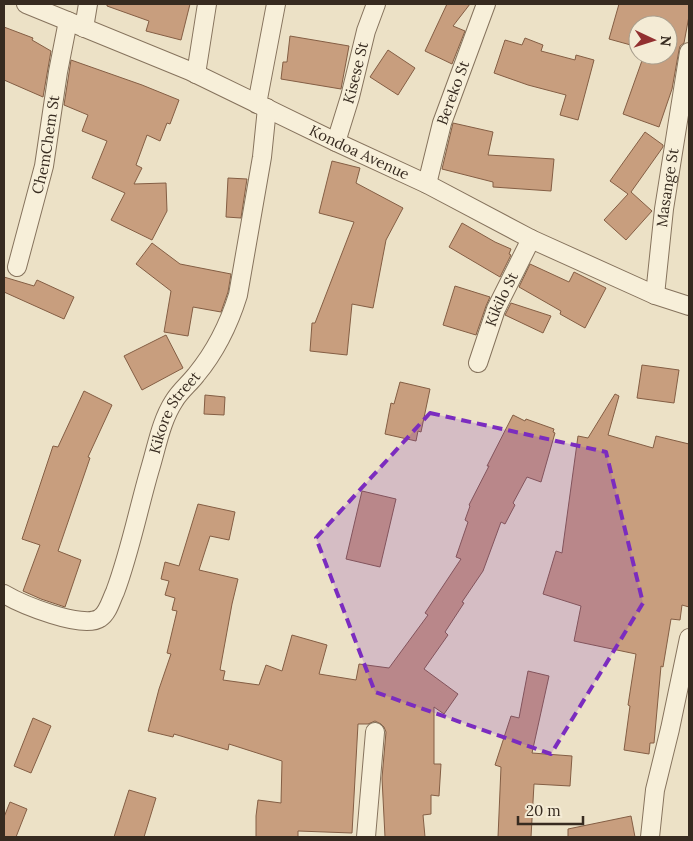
<svg xmlns="http://www.w3.org/2000/svg" width="693" height="841" viewBox="0 0 693 841" font-family="Lora,serif">
<style>
.building{fill:#c89e7e;stroke:#845e44}
.lines{fill:none;stroke-linecap:round;stroke-linejoin:round}
.street-casing{stroke:#86735d;stroke-width:20}
.street{stroke:#f7efd9;stroke-width:18}
.marked{fill:#7b2cbf;fill-opacity:0.2;stroke:#7b2cbf;stroke-width:4;stroke-dasharray:10 6;stroke-linejoin:round}
.labels{text-anchor:middle;stroke-width:4.5;stroke-linejoin:round;paint-order:stroke}
.street-label{font-size:15px;fill:#372b20;stroke:#f4ebd5}
</style>
<rect width="100%" height="100%" fill="#ece1c6"/>
<path class="building" d="M107,4h83l-9,36 -35,-9 3,-10 -42,-15z
M447,4h23l-17,22 12,5 -13,33 -27,-13z
M619,4h70v12l-5,27 -4,3 -1,4 -7,39 -13,38 -36,-13 21,-59h24v-30h-30v22l-29,-8z
M4,27l29,11 -1,2 19,11 -8,46 -39,-17z
M290,36l59,10 -8,43 -60,-10 2,-17h4z
M525,38l18,7 -2,6 34,9 1,-5 18,5 -16,60 -18,-5 6,-20 -38,-10 -34,-12 11,-33 17,5z
M388,50l27,18 -17,27 -28,-18z
M71,60l71,25 37,15 -9,24 -3,-1 -7,18 -13,-6 -11,30 6,3 -8,16 32,-1 1,28 -15,29 -41,-20 14,-27 -33,-15 15,-37 -25,-10 6,-16 -24,-10z
M453,123l40,9 -5,23 66,4 -3,32 -58,-4v-5l-51,-13z
M645,132l18,13v2l-32,45 21,19 -26,29 -22,-20 24,-26 -18,-13z
M332,161l28,7 -4,15 47,25 -17,32 -13,68 -21,-4 -5,51 -37,-4 2,-28h3l39,-101 -35,-9z
M228,178l19,1 -6,39 -15,-1z
M462,223l33,19 16,7 -2,5 2,1 -11,22 -51,-30z
M152,243l28,21 51,10 -3,18 -7,20 -28,-5 -5,29 -24,-4 7,-41 -35,-27z
M530,264l39,18 5,-10 32,16 -21,40 -25,-14 1,-3 -42,-24z
M4,277l30,9 3,-6 37,17 -10,22 -60,-27z
M455,286l35,11 -4,9 -10,29 -33,-10z
M511,303l40,13 -8,17 -38,-18z
M166,335l17,33 -41,22 -18,-34z
M642,365l37,5 -5,33 -37,-5z
M400,382l30,7 -9,43 -3,-1 -2,10 -31,-7 6,-31 3,1z
M84,391l28,14 -24,52 2,1 -32,93 23,9 -16,47 -24,-8 -18,-8 17,-46 -18,-6 31,-93 5,1z
M615,394l4,2 -11,39 45,13 3,-12 33,8v163l-7,-2 -2,15 -9,-1 -8,48 -2,-1 -7,77h-4l-1,11 -25,-4 6,-44 -2,-1 8,-51 -62,-13 7,-35 -38,-12 13,-43 6,2 16,-117 10,2z
M205,395l20,2 -1,18 -20,-1z
M513,415l12,6 1,-2 28,10 -1,3 2,1 -14,49 -14,-5 -14,26 2,2 -10,19 -4,-2 -18,49 -21,31 2,1 -19,29 3,3 -24,34 34,25 -14,20 -10,-7v57h7l-2,32 -8,-1v19l-8,1 2,22h-40l-3,-59 4,-46 -2,-5 -3,-3 -6,-3 -7,3h-10l-6,109 -54,-2v6h-42v-21l2,-16 23,3 1,-42 -53,-17 -1,6 -54,-16 -1,3 -25,-6 11,-42 12,-35 -4,-1 10,-42 -5,-1 3,-12 -10,-3 4,-14 -8,-2 4,-17 14,4 19,-62 37,8 -6,28 -19,-4 -11,34 39,9 -6,25 -12,66 5,1 -2,9 36,5 7,-20 16,6 10,-36 35,10 -8,29 37,6 3,-16 30,4 39,-53 -3,-2 36,-54 -5,-2 12,-35 -3,-2 5,-14 -1,-1 20,-39h-2z
M362,491l34,8 -16,68 -34,-8z
M528,671l21,5 -17,77 40,3 -2,30 -36,-2 -3,53h-33l3,-70 -6,-2 16,-49 8,2z
M33,718l18,8 -20,47 -17,-7z
M129,790l27,8 -12,39h-30z
M10,802l17,7 -11,28h-12v-20z
M631,816l4,21h-67v-8z"/>
<g class="lines">
<g class="street-casing">
<g id="street">
<path id="s1" d="M26,4l164,67 146,71 91,42 104,55 124,56 34,11"/>
<path d="M84,28l4,-24"/>
<path d="M196,74l11,-70"/>
<path d="M257,104l19,-100"/>
<path id="s2" d="M336,142l14,-45 16,-66 10,-27"/>
<path id="s3" d="M427,184l15,-61 44,-119"/>
<path id="s4" d="M17,267l27,-101 14,-94 10,-51"/>
<path id="s5" d="M655,295l9,-86 25,-157"/>
<path id="s6" d="M478,363l18,-54 35,-70"/>
<path id="s7" d="M4,594c17,10 79,36 96,24 8,-5 11,-18 15,-26 15,-40 23,-82 35,-123 7,-23 11,-48 24,-68 6,-10 15,-17 22,-26 19,-23 33,-51 42,-80l24,-138 5,-49"/>
<path d="M366,837l9,-105"/>
<path d="M650,837l5,-47 15,-61 19,-91"/>
</g>
</g>
<use href="#street" class="street"/>
</g>
<path class="marked" d="M430,413l176,39 37,151 -92,151 -176,-62 -59,-154z"/>
<g class="labels">
<g class="street-label">
<text dy="5" stroke="none"><textPath href="#s2" startOffset="72">Kisese St</textPath></text>
<text dy="5" stroke="none"><textPath href="#s3" startOffset="95">Bereko St</textPath></text>
<text dy="5" stroke="none"><textPath href="#s4" startOffset="126">ChemChem St</textPath></text>
<text dy="5" stroke="none"><textPath href="#s1" startOffset="365">Kondoa Avenue</textPath></text>
<text dy="5" stroke="none"><textPath href="#s5" startOffset="108">Masange St</textPath></text>
<text dy="5" stroke="none"><textPath href="#s6" startOffset="68">Kikilo St</textPath></text>
<text dy="5" stroke="none"><textPath href="#s7" startOffset="322">Kikore Street</textPath></text>
</g>
</g>
<rect width="693" height="841" fill="none" stroke="#372b20" stroke-width="10"/>
<g transform="translate(653 40) rotate(94)"><circle r="24" fill="#f4ebd5" stroke="#a89e8d"/>
<path d="M0-4L9 19L0 12L-9 19Z" fill="#923030"/>
<text y="-8" font-size="14" font-weight="bold" text-anchor="middle" fill="#372b20">N</text>
</g>
<path d="M518 816v8h65v-8" fill="none" stroke="#372b20" stroke-width="2.5"/>
<text x="526" y="816" font-size="15" fill="#372b20" stroke="#f4ebd5" stroke-width="4" paint-order="stroke">20 m</text>
</svg>
